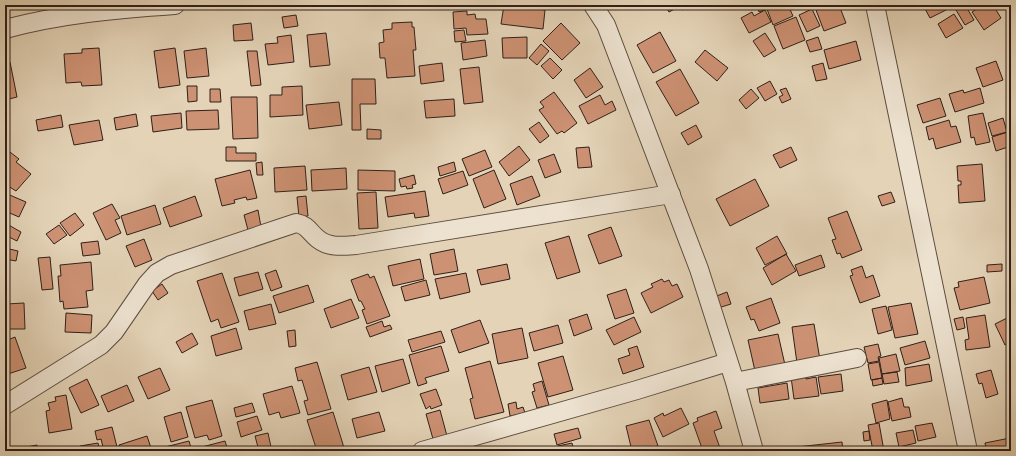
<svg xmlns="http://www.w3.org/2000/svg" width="1016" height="456" viewBox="0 0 1016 456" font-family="Alegreya,serif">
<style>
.building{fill:#cd9173;stroke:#2f2019}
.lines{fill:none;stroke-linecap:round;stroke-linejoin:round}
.minor-casing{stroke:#5c4d40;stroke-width:20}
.minor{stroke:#ede2d0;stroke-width:18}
</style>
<rect width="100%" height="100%" fill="#e4d3b7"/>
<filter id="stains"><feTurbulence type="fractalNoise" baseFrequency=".005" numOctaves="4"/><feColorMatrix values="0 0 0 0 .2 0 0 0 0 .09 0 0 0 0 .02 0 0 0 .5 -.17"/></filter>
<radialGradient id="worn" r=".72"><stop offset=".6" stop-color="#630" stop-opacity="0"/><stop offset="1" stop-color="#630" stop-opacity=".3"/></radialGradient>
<path class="building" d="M504,5l41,5 -2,19 -42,-5z
M665,5h26l-9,5 -2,-4 -11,6z
M757,5h31l5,11 -20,9 -6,-16 -8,3z
M830,5h9l7,18 -22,8 -8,-21z
M923,5h23l2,4 -18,9z
M965,5l9,15 -9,5 -9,-15z
M983,5h10l8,13 -17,12 -12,-18z
M812,9l8,17 -13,6 -8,-17z
M765,10l6,12 -22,11 -8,-15 11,-6 2,4z
M467,11v4l8,-1 1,5h10l2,15 -21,1 -1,-7 -12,1 -1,-17z
M954,14l9,14 -17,10 -8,-14z
M296,15l2,11 -14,2 -2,-11z
M796,17l9,23 -22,9 -9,-23z
M412,22v5h2l2,23h-3l2,26 -28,2 -2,-20h-5l-1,-15 5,-1 -1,-12 9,-1v-6z
M251,23l2,17 -19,1 -1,-16z
M561,23l19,20 -18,17 -19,-19z
M464,30l2,11 -11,1 -1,-11z
M660,32l16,29 -23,12 -16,-28z
M326,33l4,32 -20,2 -3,-32z
M765,33l11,17 -12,7 -11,-16z
M291,35l3,27 -26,3 -3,-21 13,-1 -1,-6z
M527,37v21h-24l-1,-20z
M818,37l4,12 -12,3 -4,-11z
M485,40l2,16 -24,4 -2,-17z
M856,41l5,19 -32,9 -5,-19z
M541,44l8,7 -12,14 -8,-7z
M99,48l3,37 -20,1 -1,-4 -15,1 -2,-29 18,-1v-4z
M175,48l5,37 -21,3 -5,-37z
M206,48l3,28 -22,2 -3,-27z
M705,50l23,18 -11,13 -22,-19z
M247,51h10l4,34 -10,1z
M550,58l12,12 -9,9 -12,-13z
M996,61l7,19 -20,7 -7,-19z
M10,62l7,35 -12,3v-37z
M442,63l2,18 -23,3 -2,-18z
M823,63l4,16 -11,2 -4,-15z
M479,67l4,35 -19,2 -4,-35z
M590,68l13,19 -17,11 -12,-18z
M680,69l19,34 -23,13 -20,-34z
M352,79h23l1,25h-16l1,26h-9z
M770,81l7,13 -12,7 -8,-13z
M187,86h10v15l-9,1z
M302,86l1,29 -33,2v-22h12v-8z
M786,88l5,11 -9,4 -3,-6 4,-2 -3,-5z
M980,88l4,15 -29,9 -6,-18 14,-4 1,3z
M210,89h10l1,13h-11z
M751,89l8,9 -13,11 -7,-9z
M554,92l23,31 -13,10 -2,-2 -5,3 -18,-24 5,-3 -4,-5z
M600,95l5,10 7,-4 4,9 -28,14 -9,-18z
M231,97h26l1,41 -25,1z
M940,98l6,18 -23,7 -6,-18z
M454,99l1,17 -29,2 -2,-17z
M339,102l3,23 -33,4 -3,-24z
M218,110l1,19 -32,1 -1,-19z
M181,113l1,15 -29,4 -2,-16z
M983,113l7,29 -14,3 -2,-8 -3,1 -3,-22z
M136,114l2,12 -22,4 -2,-12z
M61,115l2,12 -25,4 -2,-11z
M1003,118l4,14 -15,4 -4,-13z
M99,120l4,20 -29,5 -5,-20z
M949,120l2,7 5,-1 5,16 -25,7 -3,-11 -4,2 -3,-13z
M539,122l10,14 -9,7 -11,-14z
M696,125l6,12 -14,8 -7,-12z
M367,129l14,1v9h-14z
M1011,131v15l-15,5 -4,-14z
M519,146l11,14 -21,16 -10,-14z
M226,147h10v6h20v8h-30z
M589,147l3,20 -14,1 -2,-20z
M791,147l6,13 -17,8 -7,-13z
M6,149l13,10 -3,3 15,12 -15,17 -11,-7v-33z
M485,150l7,17 -23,9 -7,-17z
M554,154l7,18 -16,6 -7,-18z
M262,162l1,13h-6l-1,-12z
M454,162l2,9 -16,5 -2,-9z
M982,164l3,37 -26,2 -1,-18h3v-4h-3l-1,-15z
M305,166l2,24 -32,2 -1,-24z
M346,168l1,21 -35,2 -1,-21z
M250,170l7,28 -10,2 -1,-3 -12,3 1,3 -13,3 -7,-27z
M358,170l37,1v20l-37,-1z
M494,170l12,29 -22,9 -11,-29z
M463,171l5,14 -25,9 -5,-15z
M414,175l2,9 -4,1 1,3 -6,1 -1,-3 -5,1 -2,-8z
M532,176l8,20 -23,9 -7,-21z
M755,179l14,27 -39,20 -14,-27z
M425,191l4,25 -14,2 -1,-5 -26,4 -3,-20z
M376,192l2,36 -19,1 -2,-36z
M891,192l4,10 -13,4 -4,-10z
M5,193l21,9 -7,15 -14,-6z
M195,196l7,20 -32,11 -7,-19z
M306,196l2,20 -9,1 -2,-20z
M112,204l8,14 -5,2 6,13 -15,7 -13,-27z
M155,205l6,19 -34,11 -6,-19z
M258,210l3,17 -13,3 -4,-15z
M847,211l15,39 -20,8 -2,-5 -3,1 -5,-14 4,-1 -8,-21z
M75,213l9,12 -14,11 -10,-13z
M5,223l16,9 -4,9 -12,-6z
M59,225l8,10 -13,9 -8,-10z
M611,227l11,29 -23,8 -11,-29z
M569,236l11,36 -23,7 -12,-36z
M777,236l10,18 -22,11 -9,-17z
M144,239l8,21 -17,7 -9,-21z
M98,241l2,13 -17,2 -2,-13z
M5,248l13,3 -2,10 -11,-2z
M454,249l4,22 -24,4 -4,-21z
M786,254l10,17 -24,14 -9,-17z
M821,255l4,12 -26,9 -4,-11z
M50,257l3,32 -11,1 -4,-32z
M420,259l4,20 -31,7 -5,-20z
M91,262l2,28 -7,1 2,16 -24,2 -1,-8 -3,1 -2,-26h3l-1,-11z
M507,264l3,15 -29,6 -4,-15z
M1002,264v7l-15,1v-7z
M862,266l4,12 7,-3 7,21 -20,7 -10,-27 3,-1 -2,-5z
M276,270l6,17 -11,4 -6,-17z
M258,272l5,17 -24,7 -5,-18z
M222,273l17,49 -18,6 -3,-9 -7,3 -14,-41z
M466,273l4,19 -30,7 -5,-20z
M368,274l2,4 4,-2 16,40 -23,8 -5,-14 3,-1 -4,-8h-2l-8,-21z
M984,277l6,26 -30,7 -6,-22 5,-1 -1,-5z
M662,279l2,3 5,-2 3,6 5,-2 6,13 -32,16 -10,-20 12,-6 -2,-3z
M426,280l4,15 -25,6 -4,-14z
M162,284l6,9 -10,7 -6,-9z
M308,285l6,17 -35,11 -6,-17z
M626,289l8,24 -19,6 -8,-24z
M727,292l4,12 -13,4 -4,-11z
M771,298l9,25 -21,8 -5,-12 -3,1 -5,-13z
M351,299l8,19 -28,10 -7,-19z
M24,303l1,26h-18l-1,-25z
M911,303l7,31 -23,4 -7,-31z
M271,304l5,20 -27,6 -5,-19z
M886,306l6,24 -14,4 -6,-25z
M66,313l26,2 -1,18 -26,-1z
M587,314l5,15 -18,7 -5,-16z
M985,315l5,32 -24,3 -1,-10 4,-1 -3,-21z
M1011,316v27l-6,2 -10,-21z
M634,317l7,15 -27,13 -8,-15z
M963,317l2,11 -8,2 -3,-11z
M480,320l9,23 -30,10 -8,-23z
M382,321l2,6 6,-2 2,4 -22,8 -4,-10z
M814,324l6,36 -23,3 -5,-36z
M558,325l5,18 -29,8 -5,-18z
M236,328l6,21 -26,7 -5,-20z
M522,328l6,30 -30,6 -6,-30z
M295,330l1,16 -7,1 -2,-16z
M441,331l4,11 -33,10 -4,-12z
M192,333l6,11 -16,9 -6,-11z
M778,334l7,31 -30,6 -7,-31z
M15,337l11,31 -21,7v-34z
M925,341l5,17 -25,7 -5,-17z
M878,344l3,12 -3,1 1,4 -11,2 -4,-16z
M441,346l8,25 -24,7 2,5 -9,3 -9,-31z
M637,346l7,21 -21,7 -5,-15 12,-4 -2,-6z
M896,354l4,17 -18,3 -3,-16z
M563,356l10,34 -25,7 -10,-34z
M403,359l7,24 -28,9 -7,-26z
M490,361l14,51 -29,7 -5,-20 3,-1 -8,-30z
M317,362l14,47 -23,6 -4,-14 4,-1 -6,-20 -4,1 -3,-13z
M879,362l3,16 -11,2 -3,-16z
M929,364l3,17 -26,5 -1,-18z
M369,367l8,25 -29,8 -7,-25z
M160,368l10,22 -22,9 -10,-22z
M991,370l7,24 -12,4 -4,-15 -3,1 -3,-10z
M897,372l2,10 -15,2 -2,-10z
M841,374l2,17 -22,3 -3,-17z
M805,375l1,4 10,-2 3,19 -25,3 -3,-22z
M882,378l1,6 -10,2 -1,-6z
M87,379l12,26 -18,8 -12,-25z
M542,381l7,24 -12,3 -5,-16 3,-1 -2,-7z
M787,383l2,16 -29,4 -2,-15z
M127,385l7,16 -26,11 -7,-16z
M292,386l8,27 -19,5 -2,-6 -10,3 -6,-21z
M436,389l6,16 -11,4 -1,-3 -4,3 -6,-15z
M66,395l6,34 -23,4 -3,-22 4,-1 -2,-7 8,-2 -1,-4z
M902,398l2,9h5l2,10 -19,4 -4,-19z
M212,400l10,36 -13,4 -2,-5 -12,3 -9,-31z
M887,400l3,19 -14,4 -4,-19z
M516,402l1,7 6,-2 2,6 -15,3 -2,-12z
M252,403l3,9 -19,5 -2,-9z
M681,408l8,16 -26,13 -9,-19 9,-5 1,3z
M440,410l7,26 -14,3 -7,-25z
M716,411l6,17 -8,3 6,17 -10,3h-7l-10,-28 5,-2 -1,-3z
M181,412l7,25 -17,5 -7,-25z
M333,412l12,39h-28l-10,-31z
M379,412l6,19 -28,7 -5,-19z
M257,416l5,14 -21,7 -4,-15z
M649,420l9,26 -4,1 1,4h-23l-6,-25z
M879,423l5,28h-11l-5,-26z
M932,423l4,14 -18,4 -3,-15z
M112,427l6,24h-14l-3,-12 -4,1 -2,-9z
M578,428l3,10 -24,7 -3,-11z
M913,430l3,13 -17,4 -3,-14z
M869,431l1,9 -6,1 -1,-9z
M268,433l3,14 -12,4 -4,-15z
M147,436l5,15h-31l-2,-6z
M1010,438l1,13h-34l9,-2 -1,-6z
M189,441l3,10h-26l-1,-4z
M225,441l3,10h-29l-1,-3z
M842,442l1,9h-54l-1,-3z
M98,443l2,8h-19l-1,-5z
M572,443l2,8h-15l-1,-5z
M37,445l1,6h-21l-1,-2z"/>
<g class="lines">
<g class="minor-casing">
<path id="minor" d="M593,5l13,20 93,244 36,113 19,69
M875,5l93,446
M5,29c56,-15 112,-20 170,-24
M735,382l122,-24
M5,405l96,-60 13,-13 33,-48 10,-11 14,-8 125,-42c12,2 14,10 22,16 11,9 25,7 38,6l315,-51
M422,451l215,-61 91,-28"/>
</g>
<use href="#minor" class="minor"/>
</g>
<rect width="1016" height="456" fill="none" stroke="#e4d3b7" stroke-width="20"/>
<rect x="6" y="6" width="1004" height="444" fill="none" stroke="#2f2019" stroke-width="2"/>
<rect x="10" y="10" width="996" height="436" fill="none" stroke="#2f2019"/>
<rect width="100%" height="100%" filter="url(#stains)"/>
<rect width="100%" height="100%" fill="url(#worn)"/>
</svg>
